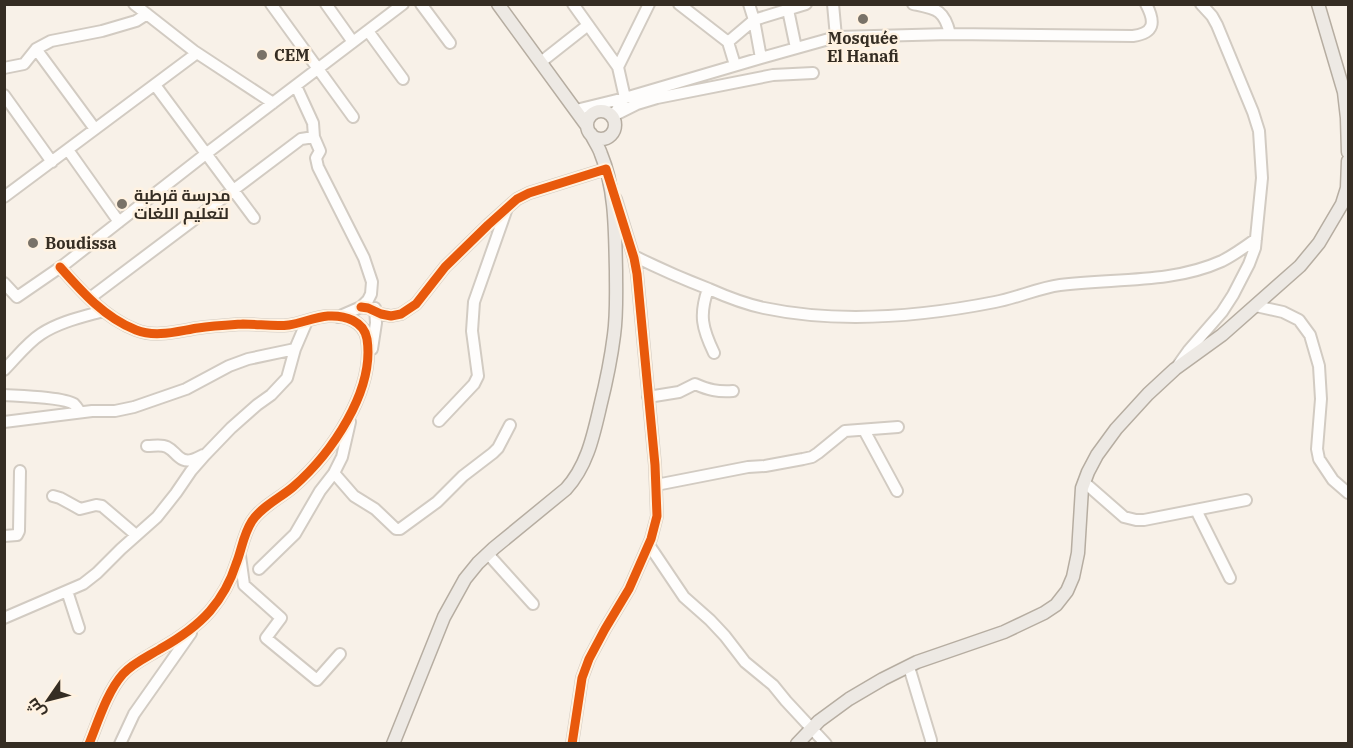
<svg xmlns="http://www.w3.org/2000/svg" width="1353" height="748" viewBox="0 0 1353 748" font-family="'IBM Plex Serif',Cairo,serif">
<style>
.lines{fill:none;stroke-linecap:round;stroke-linejoin:round}
.minor-casing{stroke:#d2cbc2;stroke-width:14}
.major-casing{stroke:#b6ada1;stroke-width:15}
.minor{stroke:#fefdfc;stroke-width:10}
.major{stroke:#ede9e4;stroke-width:12}
.cycleway-casing{stroke:#fff2e1;stroke-width:13}
.cycleway{stroke:#e8590c;stroke-width:9}
.poi-dot{fill:#797268;stroke:#fff2e1;stroke-width:2}
.labels{text-anchor:middle;stroke-width:5;stroke-linejoin:round;paint-order:stroke}
.poi-label{font-size:16px;font-weight:bold;fill:#352d23;stroke:#fff2e1;text-anchor:start}
</style>
<rect width="100%" height="100%" fill="#f8f1e8"/>
<g class="lines">
<g class="minor-casing">
<path id="minor" d="M134,4l60,47 79,52
M271,4l82,113
M326,4l27,38
M421,4l29,39
M573,4l45,63 7,31 -49,12
M679,4l49,38 7,23
M749,4l5,16 7,38
M833,4l3,33
M913,4c23,5 31,5 37,30
M787,5l9,43
M368,31l35,48
M728,42l26,-22 52,-16
M36,49l59,80
M541,62l47,-37
M618,67l31,-63
M4,68l20,-4 12,-15 15,-8 51,-10 34,-10 11,-7
M155,85l99,133
M296,86l17,37 1,14 6,14 -4,7 2,9 46,91 8,24 -1,12 -3,6 -7,7 -23,10
M4,95l48,67
M615,115l22,-11 20,-6 116,-23 40,-2
M612,117l13,-19 136,-40 75,-21 114,-3 183,2c21,-3 23,-13 13,-32
M68,150l51,72
M4,197l193,-144
M634,256c24,12 49,23 75,33 18,8 36,15 55,19 76,16 155,9 231,-6 22,-4 43,-14 65,-17 54,-7 111,-1 162,-24 12,-6 23,-14 34,-22
M60,267c22,25 45,51 76,63 20,8 42,1 62,-2 15,-2 31,-3 45,-4 16,0 31,3 46,1 13,-2 26,-8 39,-9 17,-1 36,5 39,23 8,52 -36,115 -74,148 -13,11 -32,20 -41,34 -9,14 -10,28 -16,43 -5,16 -15,34 -26,47 -14,16 -32,28 -50,38 -13,8 -27,14 -37,25 -16,18 -25,48 -34,70
M4,283l13,14 48,-33 142,-111 196,-149
M708,289c-9,26 -6,39 6,64
M90,298l211,-159 13,-2
M1256,306l27,6 16,8 11,15 9,31 2,33 -4,50 2,10 14,21 15,13
M361,307l7,1 13,6 10,2 10,-2 15,-10 29,-37 43,-42 29,-26 12,-6 77,-24 2,6
M372,349l4,-26 -1,-15
M1179,364l10,-14 33,-38 11,-17 16,-31 6,-16 7,-70 -3,-47 -6,-19 -36,-87 -5,-9 -11,-12
M4,370c12,-12 23,-27 37,-36 18,-12 41,-17 62,-23
M4,395c15,1 59,2 70,9 3,3 4,5 6,8
M648,397l31,-5 16,-8c14,6 22,8 38,7
M439,421l35,-37 4,-8 -6,-45 2,-29 32,-91
M4,422l88,-11h23l19,-4 52,-18 43,-23 19,-7 47,-10
M864,430l33,61
M147,446c7,0 14,-2 20,1 6,3 8,7 12,10 8,7 16,2 24,-2
M334,473l20,23 21,13 21,20h4l37,-27 26,-26 30,-23 5,-5 12,-23
M1084,482l40,35 12,3h8l102,-20
M656,485l92,-18 17,-1 38,-7 9,-2 6,-4 27,-22 53,-4
M53,496l7,2 20,11 16,-4 6,1 34,29
M1196,510l34,68
M4,536l13,-1 2,-4 1,-60
M649,545l35,52 26,23 15,16 20,26 28,23 13,16 40,43
M488,554l45,50
M240,556l4,29 37,33 -15,20 51,42 23,-26
M259,569l36,-35 25,-43 14,-18 8,-16 8,-35
M67,591l12,37
M4,618l79,-34 14,-11 24,-24 36,-32 19,-24 15,-22 14,-16 26,-27 26,-23 14,-10 16,-17 8,-29 12,-28
M909,667l22,73v4
M120,744l14,-30 57,-81
M572,744l10,-66 7,-19 16,-30 24,-40 22,-50 6,-23 -2,-51 -18,-191 -3,-16 -18,-59"/>
</g>
<g class="major-casing">
<path id="major" d="M498,4l89,122
M1318,4l26,88 3,26 1,34
M587 125a14 14 0 1 1 28 0a14 14 0 1 1-28 0Z
M393,744l51,-127 21,-38 13,-16 16,-15 72,-59c21,-23 27,-52 34,-82 6,-24 11,-48 14,-72 3,-21 2,-43 2,-64 -1,-38 0,-81 -15,-117 -2,-7 -7,-13 -10,-20
M797,744l22,-23 30,-22 34,-20 34,-17 87,-30 40,-19 12,-8 11,-14 6,-14 5,-24 4,-65 6,-16 9,-17 19,-26 32,-35 27,-25 47,-34 78,-69 19,-23 23,-39 5,-16 1,-27"/>
</g>
<use href="#minor" class="minor"/>
<use href="#major" class="major"/>
<g class="cycleway-casing">
<path id="cycleway" d="M60,267c22,25 45,51 76,63 20,8 42,1 62,-2 15,-2 31,-3 45,-4 16,0 31,3 46,1 13,-2 26,-8 39,-9 17,-1 36,5 39,23 8,52 -36,115 -74,148 -13,11 -32,20 -41,34 -9,14 -10,28 -16,43 -5,16 -15,34 -26,47 -14,16 -32,28 -50,38 -13,8 -27,14 -37,25 -16,18 -25,48 -34,70
M361,307l7,1 13,6 10,2 10,-2 15,-10 29,-37 43,-42 29,-26 12,-6 77,-24 28,89 3,16 18,191 2,51 -6,23 -22,50 -24,40 -16,30 -7,19 -10,66"/>
</g>
<use href="#cycleway" class="cycleway"/>
</g>
<g class="poi-dot">
<circle cx="863" cy="19" r="6"/>
<circle cx="262" cy="55" r="6"/>
<circle cx="122" cy="204" r="6"/>
<circle cx="33" cy="243" r="6"/>
</g>
<g class="labels">
<g class="poi-label">
<text x="863" y="44" text-anchor="middle">Mosquée<tspan x="863" dy="18">El Hanafi</tspan></text>
<text x="274" y="61">CEM</text>
<text x="134" y="201">مدرسة قرطبة<tspan x="134" dy="18">لتعليم اللغات</tspan></text>
<text x="45" y="249">Boudissa</text>
</g>
</g>
<rect width="1353" height="748" fill="none" stroke="#352d23" stroke-width="12"/>
<g transform="translate(48 700) rotate(235)" stroke="#fff2e1" stroke-width="4.5" paint-order="stroke">
<path d="M0-4.5L10 22L0 15L-10 22Z" fill="#352d23"/>
<text y="-9" font-size="16" font-weight="bold" text-anchor="middle" fill="#352d23">ش</text>
</g>
</svg>
